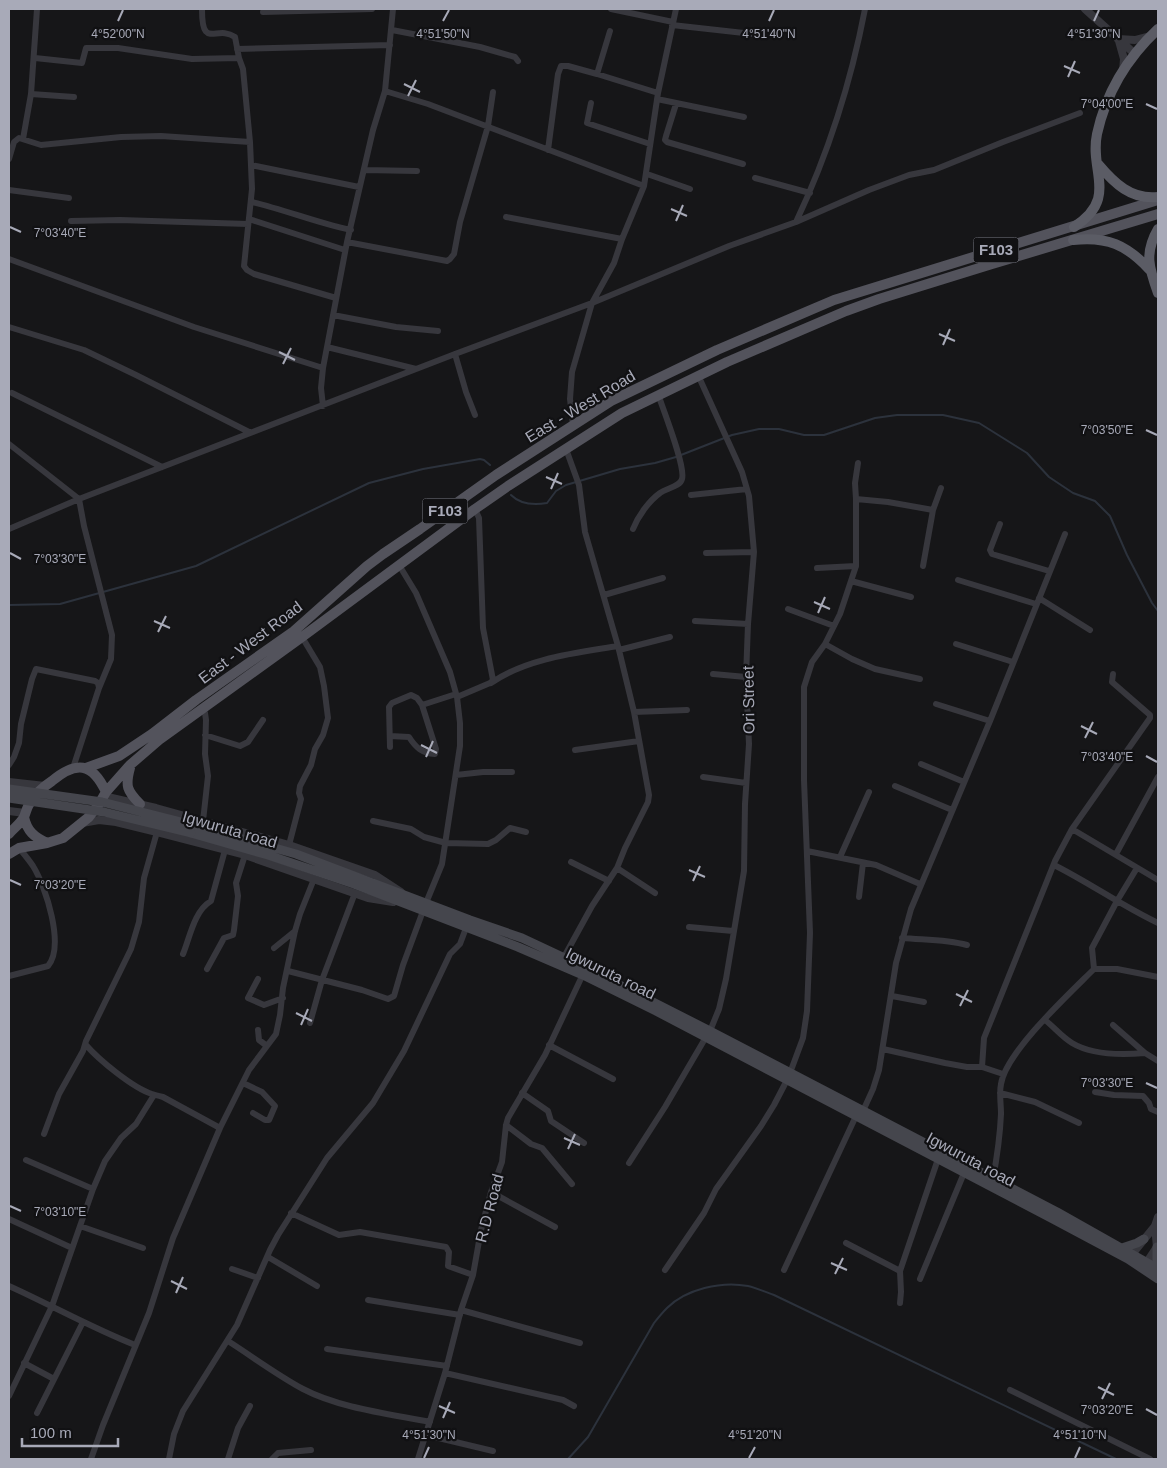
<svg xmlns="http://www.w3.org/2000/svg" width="1167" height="1468" viewBox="0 0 1167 1468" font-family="Helvetica,sans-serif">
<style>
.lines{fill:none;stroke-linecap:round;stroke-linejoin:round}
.stream{stroke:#2c323c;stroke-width:2}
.minor{stroke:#37373d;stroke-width:6}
.tertiary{stroke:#37373d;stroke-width:8}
.secondary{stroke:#45464d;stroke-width:9}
.primary{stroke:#53535c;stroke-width:10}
.trunk{stroke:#5b5c65;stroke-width:10}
.secondary-bridge{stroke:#45464d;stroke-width:9}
.ticks{fill:none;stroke:#a8aab8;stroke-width:2}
.labels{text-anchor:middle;stroke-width:4.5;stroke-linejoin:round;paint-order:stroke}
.shield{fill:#111113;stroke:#7b7c86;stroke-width:1}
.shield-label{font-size:15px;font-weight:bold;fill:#a8aab8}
.street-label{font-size:16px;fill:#a8aab8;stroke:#111113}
.ticks-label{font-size:12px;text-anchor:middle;fill:#a8aab8;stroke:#111113;stroke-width:4.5;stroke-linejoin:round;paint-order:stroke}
</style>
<rect width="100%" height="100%" fill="#161618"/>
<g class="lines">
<path class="stream" d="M681,455l51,-20 27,-6h20l25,6h20l51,-17 22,-3h46l36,8 48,30 22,24 24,16 22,8 15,15 17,39 25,48 6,8
M511,495c10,10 24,10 36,8l9,-12 10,-6 54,-16 35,-6 21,-6
M9,605l51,-1 136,-38 173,-83 54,-14 57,-10 4,1 6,5
M568,1459l20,-22 66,-114c4,-5 8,-10 13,-15 19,-19 54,-27 81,-22 9,2 17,6 26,9l342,164"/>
<path class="minor" d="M202,9c0,42 14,15 33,28l4,21 4,11 7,73 2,47 -8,77 3,4 7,4 82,24
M611,9l62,13
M263,12l109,-3
M672,25l81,9
M392,30l88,17 35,10 3,4
M237,49l153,-4
M35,58l47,5 4,-15h32l74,11 47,-1
M597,74l13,-43
M385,91l43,13 216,82
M31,94l43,3
M657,99l87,18
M591,103l-4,20 63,21
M676,104l-10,32 -1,4 2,2 76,22
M23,139l8,-45 6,-85
M548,150l10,-76 3,-8h7l29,8 61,19
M9,159l5,-17 5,-4 22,7 80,-8 40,-1 89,6
M251,165l108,22
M364,170l53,1
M647,174l43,15
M755,178l55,15
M9,190l60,8
M252,202c34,8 65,21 99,28
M506,217l116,22
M249,219l96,31
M71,221l49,-1 128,4
M796,222c32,-68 55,-140 69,-213
M347,242l100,19 3,-2 4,-5 6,-32 28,-96 5,-34
M9,259l185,68 129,41
M333,315l63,12 42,4
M9,327l75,23 52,25 113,57
M327,347l89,22
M455,354l11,38 9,23
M698,375l44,97 7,24 5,56 -6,72 -2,53 3,67 -4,60 -1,67 -18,108 -7,30 -9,22
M12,393l150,74
M323,406l-2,-18 2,-20 24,-126 26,-112 12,-39 8,-82
M573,425l-3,-26 2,-27 20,-69 22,-40 8,-24 22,-53 14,-93 18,-84
M9,444l70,55 376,-145 137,-51 137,-57 67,-24 73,-32 40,-15 25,-5 69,-28 77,-29
M691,495l56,-6
M856,499l32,3 45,8
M1000,524l-10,26 2,4 57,17
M9,529l70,-30 5,27 28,109 -1,24 -12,29 -26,80
M633,529c5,-13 16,-28 27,-36 6,-5 20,-6 22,-14 4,-12 -19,-70 -24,-85
M706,553l48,-1
M399,565l17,28 34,79 7,25 3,26v23l-18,118 -16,39
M923,566l10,-56 8,-22
M817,568l39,-2
M958,580l78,24
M851,581l60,16
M604,595l59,-17
M1039,598l51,32
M788,609l46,17
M695,621l53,3
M825,644l27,15 23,10 45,10
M956,644l57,18
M619,650l51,-13
M713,674l33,3
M491,683c36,-25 85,-30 127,-37
M457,697l33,-14 3,-3 -10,-52 -4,-110 -4,-9
M936,704l54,17
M202,708l3,5 1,7 -1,34 3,22 -5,45
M634,712l53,-2
M205,735l35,11 8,-4 15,-22
M390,736l19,1c7,11 13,16 26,17l1,-5 -14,-44
M390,747l-1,-40 3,-4 19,-8 6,3 5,7 34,-11
M575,750l64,-9
M921,764l43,18
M9,765l5,-8 5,-14 2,-19 11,-45 4,-10 59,12 3,2 1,5
M456,775l27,-3h29
M703,777l43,6
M895,786l57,24
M373,821l38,8 13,8 22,6 42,1 8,-4 14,-12 16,4
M1072,829l86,51
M289,845l11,-42 1,-4 -2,-6 1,-7 11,-21 4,-16 8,-14 5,-17 -4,-32 -4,-19 -18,-30
M807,851l69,14 44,19
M1116,854l42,-77
M840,857l29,-65
M571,862l38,19
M1054,865c36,18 68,41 104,58
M617,868l38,25
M859,897l4,-34
M689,927l44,4
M902,938c22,2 44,1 65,7
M274,948l21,-17
M183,954c7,-17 11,-43 28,-53l14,-51
M564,957l28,-51 25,-38 8,-20 23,-46 1,-7 -15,-83 -16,-66 -33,-114 -6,-47 -13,-36
M207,969l17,-31 9,-3 1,-5 4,-34 -2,-13 9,-28
M1094,969l-2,-21 25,-47 20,-33
M288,971l74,19 26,9 6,-3 9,-31 20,-54
M9,976l39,-10c17,-20 -2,-79 -15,-100 -4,-6 -9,-12 -14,-18
M258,979l-10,19 16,7 19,-7
M892,996l32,6
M1045,1020c9,7 17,17 27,23 20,12 51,12 73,10
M310,1023l12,-43 33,-87
M1113,1025l32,28 13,8
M258,1030l1,10 8,6
M86,1045c13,15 47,43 66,49 3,1 7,2 11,3l57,31
M549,1045l64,34
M883,1049l62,14 22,4h15l21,7
M982,1067l2,-29 71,-177 17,-32 78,-111v-3l-38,-33 1,-8
M790,1073l13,-35 4,-27 3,-78 -6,-153v-93l8,-25 13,-18 15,-30 16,-48v-67l-1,-16 3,-20
M243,1083l19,9 13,14 -6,14h-4l-12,-7
M1095,1092l19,3 29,1 6,7 2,6 7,3
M522,1093l26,18 3,10 33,22
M1000,1093l35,9 44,21
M863,1111l10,-22 6,-19 17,-107 15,-54 79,-188 75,-187
M506,1125l25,19 11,4 30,36
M44,1134l15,-40 24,-43 3,-10 45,-92 8,-27 5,-44 13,-46
M26,1160l67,29
M629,1163l36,-56 41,-70
M993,1179c4,-22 7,-43 8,-65 0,-10 -2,-21 0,-30 5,-32 69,-91 93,-115h23l41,8
M491,1192l64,35
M291,1213l48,22 21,-3 86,15 3,5 -1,14 25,9
M9,1219l63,29
M80,1226l63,22
M846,1243l54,28
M268,1257l49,29
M232,1269l26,9
M665,1270l39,-57 12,-24 45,-63 13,-21 13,-25
M784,1270l72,-154
M920,1279l44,-106
M9,1286c42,19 83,42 126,59
M368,1300l92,15
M900,1303l1,-11 -1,-21 38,-112
M461,1310l119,33
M228,1341c25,16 49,34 75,48 36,19 87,25 127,33
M327,1349l120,17
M24,1363l30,16
M445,1373l118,27 11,6
M1010,1390l140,69
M9,1396l43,-90 41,-117 12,-28 16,-23 15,-14 18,-29
M37,1413l46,-91
M426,1435l67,16
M91,1459l12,-34 46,-112 24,-75 47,-110 29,-58 27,-36 4,-19 3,-27 12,-57 5,-17 14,-35
M169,1459l5,-25 9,-23 54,-86 33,-75 8,-15 49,-77 46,-55 31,-52 46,-97 10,-10 6,-16
M228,1459l10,-31 12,-22
M272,1459l6,-6 33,-3
M418,1459l27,-86 16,-63 12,-35 8,-45 10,-38 11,-30 4,-37 2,-7 37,-63 39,-83"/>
<path class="tertiary" d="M1085,9l50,45
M1118,39l17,1 15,-4
M1119,41l5,18 -1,12
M9,782l36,4
M103,796l53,12 133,37 86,30 26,17
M9,811l16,2
M82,823l17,-3 17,2 41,10 88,23 123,43 25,4
M1129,1258l26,-32 3,-9
M1145,1265l12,-18 -2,-21"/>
<path class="secondary" d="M193,825l103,29 174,66 52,18 64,30 124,63 347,181 101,57
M191,833l77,22 86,29 164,63 65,28 73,36 395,207 77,41 30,20
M1157,1247v21
M1122,1248l15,-5 7,-4"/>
<path class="primary" d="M86,768l33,-12 33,-22 44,-34 98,-69 73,-65 16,-12 37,-25 76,-54 115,-74 106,-51 117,-50 324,-100
M130,768c-5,18 -3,23 10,36
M24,817c3,14 10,20 23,26
M9,834c4,-5 12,-11 15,-17 2,-5 3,-10 6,-14 5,-9 13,-16 22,-22 24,-20 40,-19 54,11
M9,854l10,-6 28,-5 16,-5 26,-21 10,-13 7,-12 24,-27 29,-25 143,-103 173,-128 33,-23 114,-73 105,-51 119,-51 33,-12 113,-35 166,-50"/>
<path class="trunk" d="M1098,164c16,19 33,36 60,33
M1074,227c45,-29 15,-55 23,-93 9,-41 31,-77 61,-105
M1158,229c-14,24 -9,39 0,64
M1073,240c34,-4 54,5 77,30"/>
<path class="secondary-bridge" d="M9,789l93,13 91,23
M9,798l95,14 87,21"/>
</g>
<path class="ticks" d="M118,21l5,-11M443,21l6,-11M769,21l5,-11M1094,21l5,-11M1064,66l16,7M1068,77l7,-16M404,84l16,8M408,96l8,-16M1146,104l11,5M671,209l16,7M676,221l7,-16M10,227l11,5M939,334l16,7M943,345l7,-16M279,352l16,8M283,364l8,-16M1146,430l11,5M546,477l16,7M551,489l7,-16M10,553l11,6M814,602l16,7M818,613l7,-16M154,621l16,7M158,632l8,-16M1081,726l16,8M1085,738l8,-16M421,745l16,8M1146,756l11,6M426,757l7,-16M689,870l16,7M10,880l11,5M693,881l7,-15M956,994l16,8M960,1006l8,-16M296,1013l16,8M301,1025l7,-16M1146,1083l11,5M564,1138l16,7M568,1149l7,-15M10,1206l11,5M831,1263l16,7M835,1274l8,-16M171,1281l16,8M176,1293l7,-16M1098,1387l16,8M1102,1399l8,-16M439,1406l16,7M1146,1409l11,6M443,1418l7,-16M424,1458l5,-11M749,1458l6,-11M1075,1458l5,-11"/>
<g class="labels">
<g class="shield">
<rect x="973.5" y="237.5" width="45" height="25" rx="4"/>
<rect x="422.5" y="498.5" width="45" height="25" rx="4"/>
</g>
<g class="shield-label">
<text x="996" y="255">F103</text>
<text x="445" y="516">F103</text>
</g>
<g class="street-label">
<text transform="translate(580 406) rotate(-31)" y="6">East - West Road</text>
<text transform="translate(250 642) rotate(-37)" y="6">East - West Road</text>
<text transform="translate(748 700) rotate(-91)" y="6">Ori Street</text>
<text transform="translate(230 829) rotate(16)" y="6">Igwuruta road</text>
<text transform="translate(611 973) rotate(26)" y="6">Igwuruta road</text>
<text transform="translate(971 1159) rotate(28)" y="6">Igwuruta road</text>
<text transform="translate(489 1208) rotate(-75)" y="6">R.D Road</text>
</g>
</g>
<g class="ticks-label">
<text x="118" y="38">4°52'00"N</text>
<text x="443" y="38">4°51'50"N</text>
<text x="769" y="38">4°51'40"N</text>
<text x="1094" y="38">4°51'30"N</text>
<text x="1107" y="108">7°04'00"E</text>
<text x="60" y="237">7°03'40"E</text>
<text x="1107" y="434">7°03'50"E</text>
<text x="60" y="563">7°03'30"E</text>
<text x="1107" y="761">7°03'40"E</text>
<text x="60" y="889">7°03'20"E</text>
<text x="1107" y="1087">7°03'30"E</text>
<text x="60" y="1216">7°03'10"E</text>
<text x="1107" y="1414">7°03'20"E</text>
<text x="429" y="1439">4°51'30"N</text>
<text x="755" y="1439">4°51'20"N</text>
<text x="1080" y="1439">4°51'10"N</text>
</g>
<rect width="1167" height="1468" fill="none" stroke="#a8aab8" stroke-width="20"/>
<path d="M22 1438v8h96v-8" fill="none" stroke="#a8aab8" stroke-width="2.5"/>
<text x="30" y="1438" font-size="15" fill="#a8aab8" stroke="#111113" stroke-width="4" paint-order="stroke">100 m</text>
</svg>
